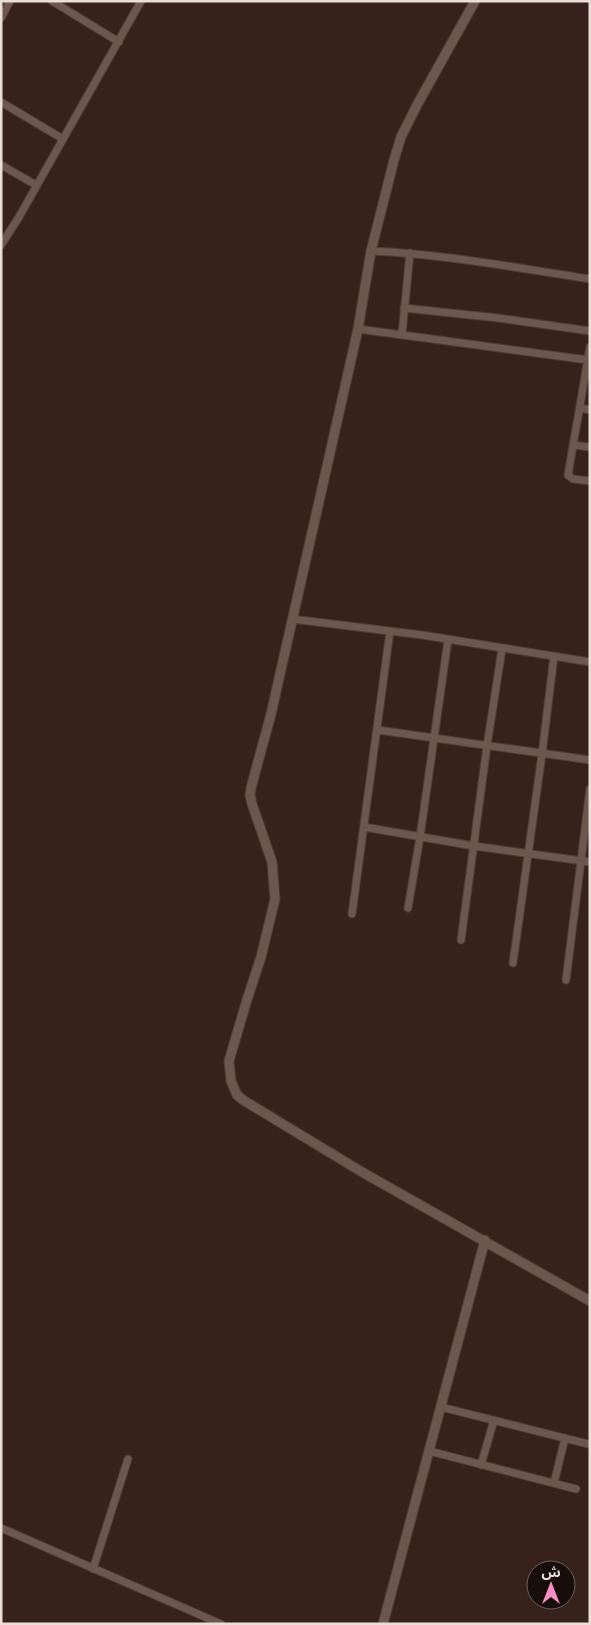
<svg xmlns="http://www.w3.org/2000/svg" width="591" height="1625" viewBox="0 0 591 1625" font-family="'Zilla Slab','Noto Sans Arabic',serif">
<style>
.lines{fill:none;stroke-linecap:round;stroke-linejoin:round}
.minor-casing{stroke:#4e3d38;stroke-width:9}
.tertiary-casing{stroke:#4e3d38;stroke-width:11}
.minor{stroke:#6d564d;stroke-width:7}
.tertiary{stroke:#6d564d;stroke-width:9}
</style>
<rect width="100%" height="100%" fill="#36221b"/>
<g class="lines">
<g class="minor-casing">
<path id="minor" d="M52,1l67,41
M1,18l9,-17
M1,102l62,37
M1,165l35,20
M1,245l18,-28 122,-216
M371,251c73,3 146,17 219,28
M404,308l94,10 92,13
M358,329l230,31
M402,334l8,-81
M590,347l-22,128 5,4 17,2
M580,408l10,2
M573,445l17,2
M292,619l130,16 168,27
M378,730l212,30
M364,827l110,19 116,16
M408,908l12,-71 28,-197
M352,914l38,-283
M461,940l26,-194 15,-97
M513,963l29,-209 12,-98
M566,980l24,-191
M441,1407l147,37
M429,1451l147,38
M481,1465l13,-45
M554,1483l11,-45
M1,1528l220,96
M93,1569l35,-110"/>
</g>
<g class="tertiary-casing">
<path id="tertiary" d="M475,1l-58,104 -16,32 -7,23 -23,91 -13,78 -87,385 -20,74 -1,7 2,9 20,58 3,37 -14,58 -15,46 -17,58 2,20 6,14 6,5 119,72 228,129
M383,1624l102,-384"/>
</g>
<use href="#minor" class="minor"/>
<use href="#tertiary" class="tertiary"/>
</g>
<rect width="591" height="1625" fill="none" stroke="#ebddd8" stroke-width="5"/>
<g transform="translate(551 1585)"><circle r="24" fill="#170e0b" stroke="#6c615d"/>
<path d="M0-4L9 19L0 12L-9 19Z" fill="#fa8fc6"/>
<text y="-8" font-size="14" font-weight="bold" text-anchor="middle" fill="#ebddd8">ش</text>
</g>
</svg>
